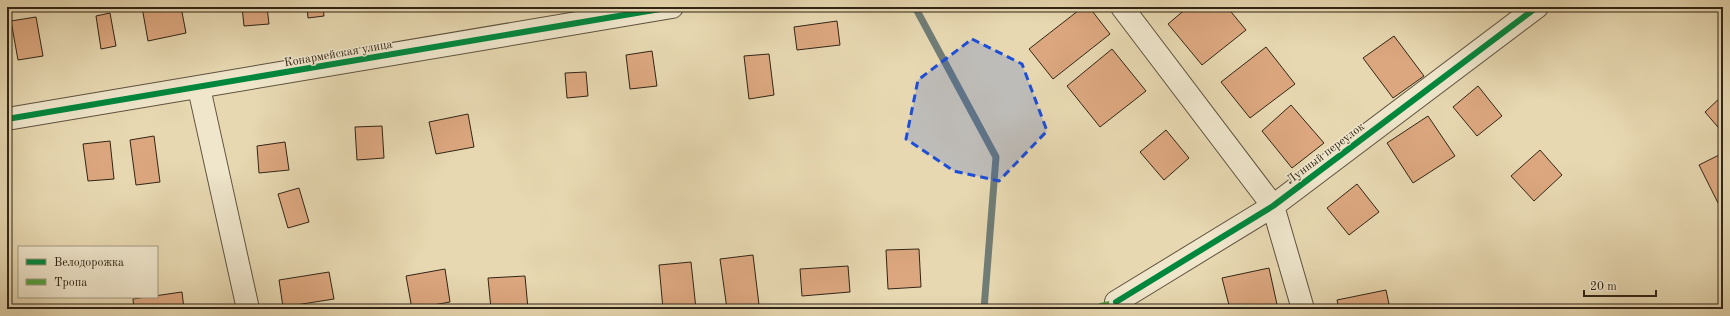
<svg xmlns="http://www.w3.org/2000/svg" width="1730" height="316" viewBox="0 0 1730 316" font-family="'Old Standard TT',serif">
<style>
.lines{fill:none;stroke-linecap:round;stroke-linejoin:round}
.stream{stroke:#707d76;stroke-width:7}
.building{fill:#dca77f;stroke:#312516}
.minor-casing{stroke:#5e523d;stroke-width:24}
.minor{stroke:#efe6cc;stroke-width:22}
.quiet{stroke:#52a340;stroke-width:5;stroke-dasharray:10 5;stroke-linecap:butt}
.cycleway-casing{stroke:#efe6cc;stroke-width:8}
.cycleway{stroke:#00873e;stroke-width:6}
.marked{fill:#1d4ed8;fill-opacity:0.2;stroke:#1d4ed8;stroke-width:3;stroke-dasharray:8 5;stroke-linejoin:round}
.labels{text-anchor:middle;stroke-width:3;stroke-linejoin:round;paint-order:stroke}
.street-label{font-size:12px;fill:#312516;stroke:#efe6cc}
</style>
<rect width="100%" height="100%" fill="#e7d8b1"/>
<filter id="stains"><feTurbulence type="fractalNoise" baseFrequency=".005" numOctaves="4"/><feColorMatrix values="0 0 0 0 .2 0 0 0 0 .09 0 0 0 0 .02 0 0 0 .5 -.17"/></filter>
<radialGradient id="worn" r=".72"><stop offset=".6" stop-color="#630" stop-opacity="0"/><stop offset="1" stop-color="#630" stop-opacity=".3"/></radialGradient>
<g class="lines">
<path class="stream" d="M915,7l81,150 -12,152"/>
</g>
<path class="building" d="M142,7h39l5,26 -38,8z
M242,7h25l2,17 -25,2z
M307,7h16l1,9 -16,2z
M1083,7h6l21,27 -57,45 -24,-30z
M1188,7h39l19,23 -44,35 -34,-41z
M1716,7h7v8h-1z
M110,13l6,33 -15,3 -5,-33z
M36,17l7,39 -25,4 -7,-39z
M837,21l3,24 -43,5 -3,-23z
M1394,36l30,40 -31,22 -30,-40z
M1266,47l29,37 -45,34 -29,-36z
M1112,49l34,42 -46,36 -33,-41z
M652,51l5,35 -27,3 -4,-34z
M769,54l5,41 -25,4 -5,-43z
M586,72l2,24 -21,2 -2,-25z
M1478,86l24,30 -25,20 -24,-29z
M1723,95v38l-18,-21z
M1291,105l33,38 -32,25 -30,-37z
M468,114l6,33 -38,7 -7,-32z
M1428,116l27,40 -42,27 -26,-40z
M382,126l2,32 -27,2 -2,-33z
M1166,130l23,28 -25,22 -24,-28z
M154,136l6,46 -24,3 -6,-45z
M110,141l4,38 -26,2 -5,-37z
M285,142l4,28 -30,3 -2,-27z
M1540,150l22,25 -28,26 -23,-25z
M1723,153v47l-5,3 -19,-38z
M1357,184l22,28 -30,23 -22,-27z
M299,188l10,34 -21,6 -10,-34z
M919,249l2,38 -33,2 -2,-39z
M753,255l6,50 -32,4 -7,-50z
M691,262l5,47h-33l-4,-44z
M848,266l2,26 -48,4 -2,-27z
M1269,268l9,41h-48l-8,-31z
M445,269l5,33 -38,7 -6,-33z
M329,272l5,27 -51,8 -4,-27z
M525,276l3,33h-37l-3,-31z
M1386,290l4,19h-51l-2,-9z
M182,292l2,17h-50l-1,-10z"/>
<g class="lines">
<g class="minor-casing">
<path id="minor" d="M1122,7l151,199 30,103
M199,88l49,221
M7,119l665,-112
M1116,302l157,-96 264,-199"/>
</g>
<use href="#minor" class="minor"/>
<path class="quiet" d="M1085,309l31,-7"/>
<g class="cycleway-casing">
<path id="cycleway" d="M7,119l665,-112
M1116,302l157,-96 264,-199"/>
</g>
<use href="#cycleway" class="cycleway"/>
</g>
<path class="marked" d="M972,39l50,25 25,67 -48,50 -45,-10 -48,-32 12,-59z"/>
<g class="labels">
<g class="street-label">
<text transform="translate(338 53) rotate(-10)" y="4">Конармейская улица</text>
<text transform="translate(1325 153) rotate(-37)" y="4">Лунный переулок</text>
</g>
</g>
<rect width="1730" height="316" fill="none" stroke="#e7d8b1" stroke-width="24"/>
<rect x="8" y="8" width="1714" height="300" fill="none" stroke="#312516" stroke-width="2"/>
<rect x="12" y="12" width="1706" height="292" fill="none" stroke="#312516"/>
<rect x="18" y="246" width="140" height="52" fill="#efe6cc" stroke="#a39983"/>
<rect x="26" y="259" width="20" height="6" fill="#00873e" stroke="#a39983"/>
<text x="54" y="266" font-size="12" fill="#312516">Велодорожка</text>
<rect x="26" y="279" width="20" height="6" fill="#52a340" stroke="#a39983"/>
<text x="54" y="286" font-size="12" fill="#312516">Тропа</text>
<path d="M1584 290v6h72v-6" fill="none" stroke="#312516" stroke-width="2"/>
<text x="1590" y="290" font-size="12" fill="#312516" stroke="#efe6cc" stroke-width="3" paint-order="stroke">20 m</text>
<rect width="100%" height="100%" filter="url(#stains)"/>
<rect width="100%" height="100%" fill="url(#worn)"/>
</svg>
